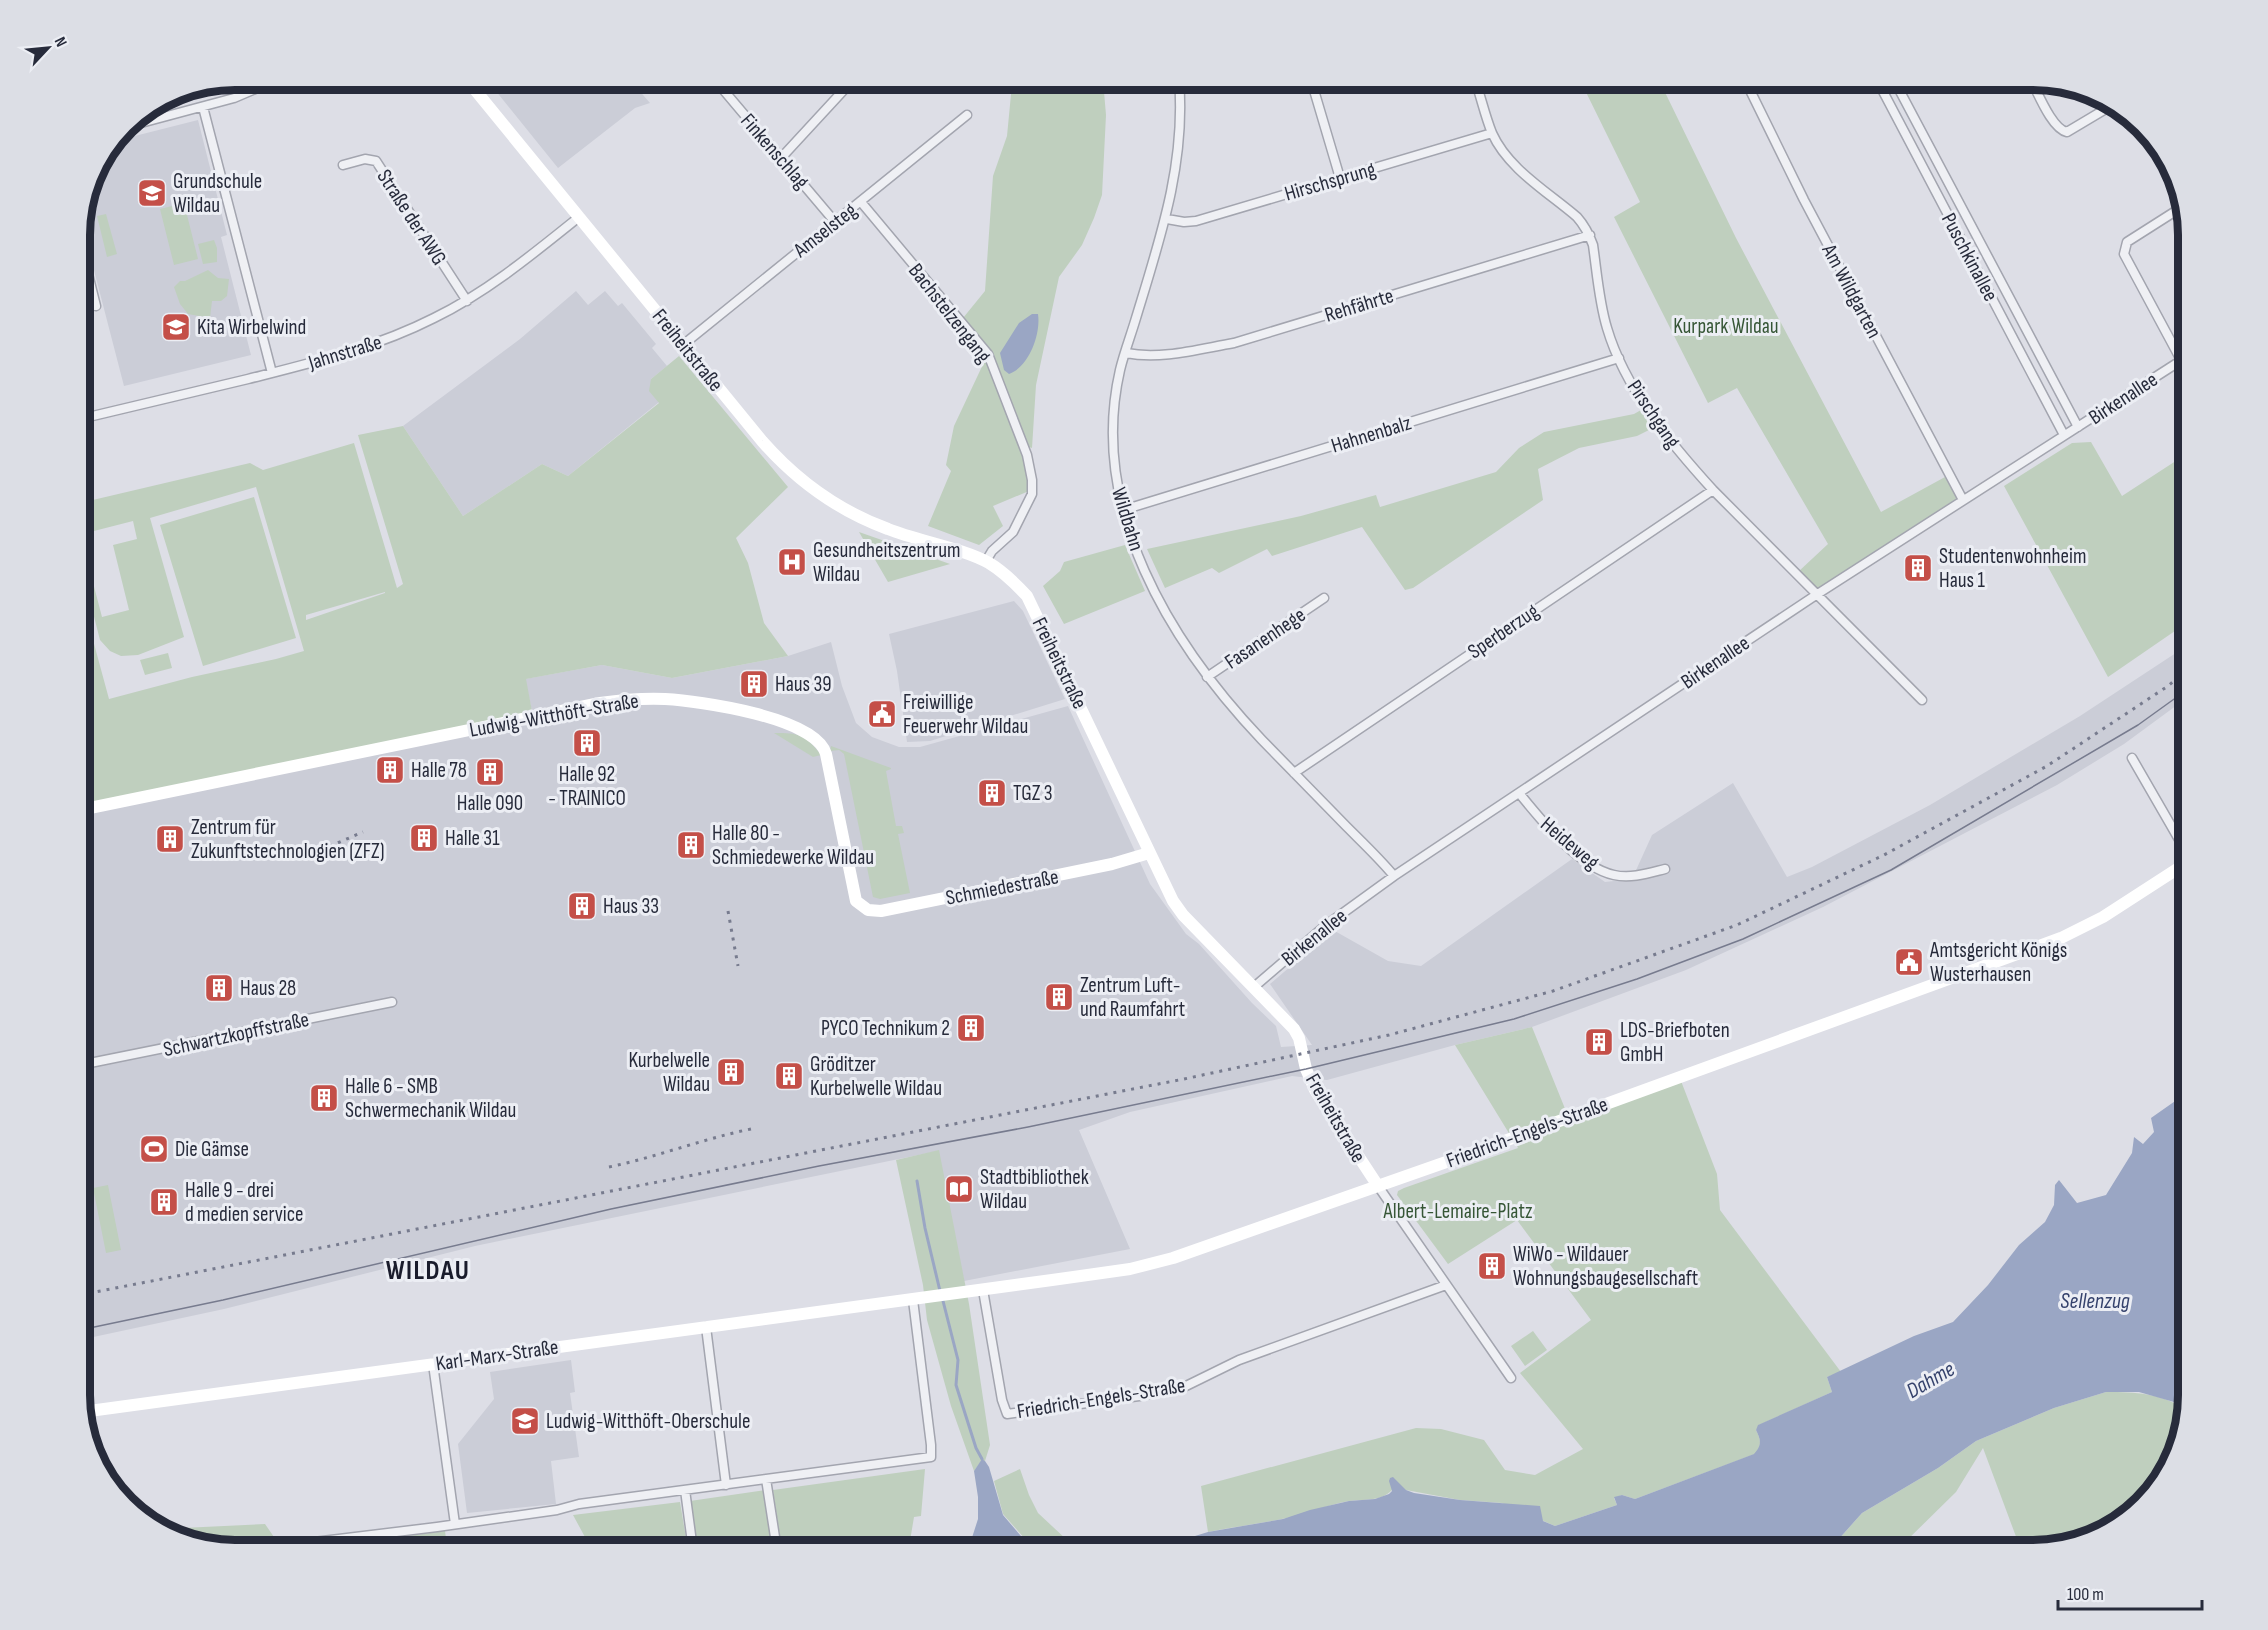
<svg xmlns="http://www.w3.org/2000/svg" width="2268" height="1630" viewBox="0 0 2268 1630" font-family="'Sofia Sans Condensed',sans-serif">
<style>
.built{fill:#cbcdd7}
.green{fill:#bfcfbe;fill-rule:evenodd}
.water{fill:#9aa6c4}
.lines{fill:none;stroke-linecap:round;stroke-linejoin:round}
.stream{stroke:#9aa6c4;stroke-width:3}
.street-casing{stroke:#a3a5af;stroke-width:11}
.street{stroke:#eff0f4;stroke-width:8}
.secondary{stroke:#fff;stroke-width:12}
.tram{stroke:#777b8e;stroke-width:1.5}
.rail{stroke:#777b8e;stroke-width:3;stroke-dasharray:3 6;stroke-linecap:butt}
.labels{text-anchor:middle;stroke-width:6;stroke-linejoin:round;paint-order:stroke}
.street-label{font-size:21px;fill:#272b3b;stroke:#eceef4}
.poi-label{font-size:21px;fill:#272b3b;stroke:#eceef4;text-anchor:start}
.park-label{font-size:21px;fill:#365636;stroke:#eceef4}
.water-label{font-size:22px;font-style:italic;fill:#35426c;stroke:#eceef4}
.district-label{font-size:27px;font-weight:bold;letter-spacing:1.5px;fill:#1a1c2c;stroke:#eceef4}
.rim{fill:none;stroke:#272b3b;stroke-width:8}
</style>
<rect width="100%" height="100%" fill="#dddee6"/>
<path class="built" d="M487,80h143l20,23 -15,5 -77,60z
M198,120l29,115 -6,2 30,118 -127,31 -43,-166 14,-53 20,-26z
M576,291l12,14 17,-14 13,15 4,-3 34,41 -4,4 15,18 -16,13 8,23 -91,74 -26,-12 -79,52 -60,-90 117,-87z
M80,590l13,50 -13,3z
M1014,601l9,10 42,88 -135,42 -23,1 -10,-71 -8,-37z
M831,642l11,44 14,37 16,14 27,10h21l148,-41 82,178 36,50 13,10 53,59 24,23 5,21 31,-2 -42,-61 63,-54 55,31 33,5 151,-107 33,23 27,-3 20,-44 81,-52 54,94 25,-10 118,-62 150,-89 108,-71v52l-64,47 -67,41 -234,122 -137,63 -154,57 -77,18 -128,35 -35,-4 -162,36 -51,18 51,119 -166,32 -26,-130 -463,95 -251,63 -140,30 1,8 -5,1v-543l452,-94 -7,-32 77,-14 70,13 116,-22z
M571,1360l4,32 -5,1 9,64 -28,4 5,43 -89,9 -9,-69 36,-45 -4,-27z"/>
<path class="green" d="M1025,80h78l3,35 -4,80 -8,23 -12,27 -23,32 -23,108 -4,63 -6,-2 -23,-58 -40,-70 22,-27 8,-115 14,-40 5,-52 13,-2z
M1580,80h79l77,158 145,274 64,-35 13,23 -141,91 -19,-19 30,-28 -91,-156 -29,15 -94,-186 26,-15z
M184,203l14,56 -24,6 -14,-56z
M106,214l11,40 -10,3 -10,-41z
M214,240l3,8v14l-14,2 -5,-20z
M208,270l10,8 11,1 -2,17 -6,5h-9l-2,17 -22,-4 -8,-10 -6,-17 6,-6h5z
M679,356l109,131 -52,51 12,25 16,60 24,33 -116,22 -70,-13 -76,14 6,32 -199,43 -253,51v-162l13,-3 16,59 83,-22 84,-18 28,-8 -48,-164 -106,31 34,119 -46,18 -17,1 -11,-5 -10,-11 -20,-78v-59l170,-40 13,7 91,-27 43,145 6,-4 -45,-149 45,-9 60,90 79,-52 26,12 91,-73 -10,-12 2,-12zM133,521l4,18 -24,6 16,65 -27,7 -17,-65 9,-2 -4,-18zM385,592v1l-79,27v-5z
M986,358l42,113 1,20 -36,15 10,20 -24,19 -51,-19 23,-55 -5,-6 8,-39z
M1641,410l12,18 -16,8 -58,12 -41,21 5,31 -130,88 -8,2 -43,-63 -90,29 -5,-7 -48,24 -7,-5 -47,20 -18,-39 154,-33 75,-21 4,12 116,-35 23,-24 25,-16 90,-18z
M2091,442l31,54 66,-43v169l-80,55 -104,-191 68,-43z
M254,497l42,141 -93,28 -43,-141z
M859,532l91,32 -62,18z
M1125,545l20,46 -81,33 -21,-38 17,-15 4,-9z
M168,653l4,15 -27,7 -5,-15z
M774,733c25,0 31,1 47,22l-8,2z
M831,746l60,22v1l-5,2 10,55h6l2,7 -6,1 12,59 -30,6 -7,-2 -29,-143 -5,-4 -9,1z
M1532,1027l38,94 111,-40 36,93 3,36 121,162 -14,5 5,15 -73,33 -3,5c5,10 6,15 -1,24l-120,45 -13,-4 -8,3 3,7 -62,21 -53,-23 -42,-3 -54,-10h-14c-11,12 -29,9 -43,11 -23,4 -45,14 -67,18 -25,5 -49,8 -74,13l-7,-46 215,-58 25,1 43,11 21,30 30,5 48,-26 -63,-76 71,-53 -74,-100 -69,44 -51,-69 1,-4 6,-3 114,-40 -63,-103z
M939,1150l30,154 21,141 -5,16 -3,-1 -8,11 -23,-65 -24,-86 -4,-35 -27,-125z
M108,1185l13,65 -15,3 -13,-65z
M1533,1331l14,19 -22,16 -14,-20z
M2106,1392c31,0 52,1 80,17l-6,36 -23,44 -55,45 -69,16h-12l-38,-102 -27,44 -59,58h-68l33,-37 76,-45 38,-27 78,-33z
M925,1469l-4,47 -7,1 -5,30 -7,3h-120l-9,-60z
M1020,1469l9,26 9,18 29,27 -34,8 -30,-34 -9,-33z
M765,1490l8,60h-76l-7,-49z
M680,1502l8,48h-96l-19,-35z
M265,1524l18,26h-48l-50,-8 -24,-13z
M445,1531l2,15 6,4h-132l-2,-2z"/>
<path class="water" d="M1032,314h6c3,20 -9,53 -29,60l-5,-4 -4,-17 19,-30z
M2188,1092v303l-2,14 -12,-7 -35,-10h-33l-52,16 -78,33 -38,27 -76,45 -33,37h-861l10,-31v-22l-4,-26 8,-12 3,2 4,6 14,48 29,34 57,-13h52l41,4 26,-8 75,-13 27,-9 39,-9 26,-2 14,-5 3,-3 -3,-10 1,-3 3,-1 13,13 8,3 46,7 80,6 3,15 12,5 62,-21 -3,-8 8,-2 13,4 119,-45c8,-9 7,-14 2,-24l2,-5 74,-33 -5,-15 87,-41 39,-14 35,-37 31,-40 26,-23 9,-17 1,-20 4,-5 18,23 29,-8 26,-42 2,-16 9,7 11,-12 -3,-14z"/>
<g class="lines">
<path class="stream" d="M917,1181l8,47 15,63
M942,1297l16,63 -2,25 20,63 6,11"/>
<g class="street-casing">
<path id="street" d="M715,80l120,142
M1179,80c7,83 -19,159 -43,238 -5,17 -12,35 -16,52 -32,139 50,273 142,370 28,29 57,58 85,87 16,16 33,32 47,49
M1311,80l29,98
M1475,80c6,17 10,36 17,53 16,36 56,59 85,84 8,9 12,17 16,28 4,28 6,57 14,83 18,61 64,116 106,162l209,210
M1745,80l59,120 159,300
M1877,80l187,355
M1894,80l184,347
M2031,80c7,13 21,49 36,52l47,-28
M203,107l69,266
M126,127l108,-29 42,-18
M781,158l72,-78
M343,165l22,-6 11,2 91,140
M861,202l127,152 39,101 5,25v14l-19,38 -21,19 -6,10
M1167,219l17,3 12,-1 296,-88
M80,242l16,64
M684,344l283,-229
M1126,353c35,7 73,-4 108,-10l356,-108
M2181,360l-57,-106 3,-12 55,-35
M80,419c56,-13 112,-27 168,-40 63,-16 127,-31 186,-61 53,-26 99,-64 145,-101
M1123,510l496,-152
M1207,677l117,-79
M2132,758l56,97
M1294,773l419,-283
M1519,793c22,27 59,74 95,82 17,4 35,-2 51,-6
M1254,987l71,-61 69,-50 422,-281 372,-239
M80,1065l312,-63
M1378,1186l133,192
M983,1290l19,110 5,14 132,-18 47,-10 53,-26 207,-75
M706,1327l20,158
M433,1364l22,160
M766,1479l11,71
M685,1490l8,60
M249,1550l188,-23 120,-17 22,-6 352,-47v-12l-18,-145"/>
</g>
<use href="#street" class="street"/>
<path class="secondary" d="M467,80l295,361c35,40 77,70 126,88 30,12 74,19 101,34 15,9 26,20 38,33l146,305 10,14 111,114 5,9 7,31 9,21 63,96
M80,810l520,-107c21,-3 43,-5 65,-4 34,2 151,18 161,55l30,147 12,9 13,1 231,-47 37,-11
M82,1412l970,-132 78,-11 43,-11 296,-104 592,-216 42,-21 85,-55"/>
<path class="tram" d="M80,1330l143,-30 388,-91 208,-43 209,-39 278,-58 208,-50 123,-40 106,-40 148,-69 247,-145 50,-36"/>
<path class="rail" d="M295,856l33,-9 35,-15
M728,911l10,55
M609,1167c48,-10 93,-28 142,-38
M80,1295l1104,-216 205,-44 164,-44 184,-66 147,-70 163,-89 121,-80 20,-17"/>
</g>
<defs>
<g id="school-square" transform="scale(1.5)"><rect x="-9" y="-9" width="18" height="18" rx="4" fill="#c44f48" stroke="#eceef4"/><path d="M0-5L7-2L0 1L-7-2ZM-4 1L0 2.5L4 1V4Q0 6-4 4Z" fill="#fff"/></g>
<g id="hospital-square" transform="scale(1.5)"><rect x="-9" y="-9" width="18" height="18" rx="4" fill="#c44f48" stroke="#eceef4"/><path d="M-5-5h3v3.5h4V-5h3V5h-3V1.5h-4V5h-3Z" fill="#fff"/></g>
<g id="building-square" transform="scale(1.5)"><rect x="-9" y="-9" width="18" height="18" rx="4" fill="#c44f48" stroke="#eceef4"/><path d="M-4-6H4V6H1V3H-1V6H-4ZM-2.5-4.3h1.7v1.8h-1.7ZM.8-4.3h1.7v1.8H.8ZM-2.5-1h1.7V.8h-1.7ZM.8-1h1.7V.8H.8Z" fill="#fff"/></g>
<g id="civic-square" transform="scale(1.5)"><rect x="-9" y="-9" width="18" height="18" rx="4" fill="#c44f48" stroke="#eceef4"/><path d="M-.6-6.5H3V-4.5H.6V-3L4-1V1h2V6H-6V1h2V-1L-.6-3ZM-1.2 2.5V6h2.4V2.5Z" fill="#fff"/></g>
<g id="stadium-square" transform="scale(1.5)"><rect x="-9" y="-9" width="18" height="18" rx="4" fill="#c44f48" stroke="#eceef4"/><path d="M0-5a6.5 5 0 1 0 0 10a6.5 5 0 1 0 0-10ZM-3.5-1.8h7v3.6h-7Z" fill="#fff"/></g>
<g id="library-square" transform="scale(1.5)"><rect x="-9" y="-9" width="18" height="18" rx="4" fill="#c44f48" stroke="#eceef4"/><path d="M-6-4Q-3-5.5-.7-3.5V5Q-3 3-6 4ZM6-4Q3-5.5 .7-3.5V5Q3 3 6 4Z" fill="#fff"/></g>
</defs>
<g fill-rule="evenodd">
<use href="#school-square" x="152" y="193"/>
<use href="#school-square" x="176" y="327"/>
<use href="#hospital-square" x="792" y="562"/>
<use href="#building-square" x="1918" y="568"/>
<use href="#building-square" x="754" y="684"/>
<use href="#civic-square" x="882" y="714"/>
<use href="#building-square" x="587" y="743"/>
<use href="#building-square" x="390" y="770"/>
<use href="#building-square" x="490" y="772"/>
<use href="#building-square" x="992" y="793"/>
<use href="#building-square" x="424" y="838"/>
<use href="#building-square" x="170" y="839"/>
<use href="#building-square" x="691" y="845"/>
<use href="#building-square" x="582" y="906"/>
<use href="#civic-square" x="1909" y="962"/>
<use href="#building-square" x="219" y="988"/>
<use href="#building-square" x="1059" y="997"/>
<use href="#building-square" x="971" y="1028"/>
<use href="#building-square" x="1599" y="1042"/>
<use href="#building-square" x="731" y="1072"/>
<use href="#building-square" x="789" y="1076"/>
<use href="#building-square" x="324" y="1098"/>
<use href="#stadium-square" x="154" y="1149"/>
<use href="#library-square" x="959" y="1189"/>
<use href="#building-square" x="164" y="1202"/>
<use href="#building-square" x="1492" y="1266"/>
<use href="#school-square" x="525" y="1421"/>
</g>
<g class="labels">
<g class="street-label">
<text transform="translate(775 151) rotate(49)" y="7">Finkenschlag</text>
<text transform="translate(1330 181) rotate(-16)" y="7">Hirschsprung</text>
<text transform="translate(412 217) rotate(57)" y="7">Straße der AWG</text>
<text transform="translate(825 230) rotate(-38)" y="7">Amselsteg</text>
<text transform="translate(1970 257) rotate(62)" y="7">Puschkinallee</text>
<text transform="translate(1852 291) rotate(62)" y="7">Am Wildgarten</text>
<text transform="translate(1359 305) rotate(-17)" y="7">Rehfährte</text>
<text transform="translate(950 313) rotate(52)" y="7">Bachstelzengang</text>
<text transform="translate(688 350) rotate(51)" y="7">Freiheitstraße</text>
<text transform="translate(345 352) rotate(-17)" y="7">Jahnstraße</text>
<text transform="translate(2123 398) rotate(-33)" y="7">Birkenallee</text>
<text transform="translate(1654 414) rotate(56)" y="7">Pirschgang</text>
<text transform="translate(1371 434) rotate(-17)" y="7">Hahnenbalz</text>
<text transform="translate(1128 519) rotate(73)" y="7">Wildbahn</text>
<text transform="translate(1503 631) rotate(-34)" y="7">Sperberzug</text>
<text transform="translate(1265 638) rotate(-34)" y="7">Fasanenhege</text>
<text transform="translate(1715 662) rotate(-34)" y="7">Birkenallee</text>
<text transform="translate(1060 663) rotate(64)" y="7">Freiheitstraße</text>
<text transform="translate(554 715) rotate(-10)" y="7">Ludwig-Witthöft-Straße</text>
<text transform="translate(1570 843) rotate(40)" y="7">Heideweg</text>
<text transform="translate(1002 887) rotate(-11)" y="7">Schmiedestraße</text>
<text transform="translate(1314 937) rotate(-39)" y="7">Birkenallee</text>
<text transform="translate(236 1034) rotate(-12)" y="7">Schwartzkopffstraße</text>
<text transform="translate(1336 1118) rotate(60)" y="7">Freiheitstraße</text>
<text transform="translate(1527 1132) rotate(-20)" y="7">Friedrich-Engels-Straße</text>
<text transform="translate(497 1355) rotate(-8)" y="7">Karl-Marx-Straße</text>
<text transform="translate(1101 1398) rotate(-9)" y="7">Friedrich-Engels-Straße</text>
</g>
<g class="poi-label">
<text x="173" y="188">Grundschule<tspan x="173" dy="24">Wildau</tspan></text>
<text x="197" y="334">Kita Wirbelwind</text>
<text x="813" y="557">Gesundheitszentrum<tspan x="813" dy="24">Wildau</tspan></text>
<text x="1939" y="563">Studentenwohnheim<tspan x="1939" dy="24">Haus 1</tspan></text>
<text x="775" y="691">Haus 39</text>
<text x="903" y="709">Freiwillige<tspan x="903" dy="24">Feuerwehr Wildau</tspan></text>
<text x="411" y="777">Halle 78</text>
<text x="587" y="781" text-anchor="middle">Halle 92<tspan x="587" dy="24">- TRAINICO</tspan></text>
<text x="1013" y="800">TGZ 3</text>
<text x="490" y="810" text-anchor="middle">Halle 090</text>
<text x="191" y="834">Zentrum für<tspan x="191" dy="24">Zukunftstechnologien (ZFZ)</tspan></text>
<text x="712" y="840">Halle 80 -<tspan x="712" dy="24">Schmiedewerke Wildau</tspan></text>
<text x="445" y="845">Halle 31</text>
<text x="603" y="913">Haus 33</text>
<text x="1930" y="957">Amtsgericht Königs<tspan x="1930" dy="24">Wusterhausen</tspan></text>
<text x="1080" y="992">Zentrum Luft-<tspan x="1080" dy="24">und Raumfahrt</tspan></text>
<text x="240" y="995">Haus 28</text>
<text x="950" y="1035" text-anchor="end">PYCO Technikum 2</text>
<text x="1620" y="1037">LDS-Briefboten<tspan x="1620" dy="24">GmbH</tspan></text>
<text x="710" y="1067" text-anchor="end">Kurbelwelle<tspan x="710" dy="24">Wildau</tspan></text>
<text x="810" y="1071">Gröditzer<tspan x="810" dy="24">Kurbelwelle Wildau</tspan></text>
<text x="345" y="1093">Halle 6 - SMB<tspan x="345" dy="24">Schwermechanik Wildau</tspan></text>
<text x="175" y="1156">Die Gämse</text>
<text x="980" y="1184">Stadtbibliothek<tspan x="980" dy="24">Wildau</tspan></text>
<text x="185" y="1197">Halle 9 - drei<tspan x="185" dy="24">d medien service</tspan></text>
<text x="1513" y="1261">WiWo - Wildauer<tspan x="1513" dy="24">Wohnungsbaugesellschaft</tspan></text>
<text x="546" y="1428">Ludwig-Witthöft-Oberschule</text>
</g>
<g class="park-label">
<text x="1726" y="333">Kurpark Wildau</text>
<text x="1458" y="1218">Albert-Lemaire-Platz</text>
</g>
<g class="water-label">
<text x="2095" y="1308">Sellenzug</text>
<text transform="translate(1930 1379) rotate(-30)" y="8">Dahme</text>
</g>
<g class="district-label">
<text x="428" y="1279">WILDAU</text>
</g>
</g>
<path d="M0 0H2268V1630H0ZM235 90H2033A145 145 0 0 1 2178 235V1395A145 145 0 0 1 2033 1540H235A145 145 0 0 1 90 1395V235A145 145 0 0 1 235 90Z" fill="#dcdee5" fill-rule="evenodd"/>
<path class="rim" d="M235 90H2033A145 145 0 0 1 2178 235V1395A145 145 0 0 1 2033 1540H235A145 145 0 0 1 90 1395V235A145 145 0 0 1 235 90Z"/>
<g transform="translate(48 48) rotate(64)" stroke="#eceef4" stroke-width="4.5" paint-order="stroke">
<path d="M0-4.5L10 22L0 15L-10 22Z" fill="#272b3b"/>
<text y="-9" font-size="16" font-weight="bold" text-anchor="middle" fill="#272b3b">N</text>
</g>
<path d="M2058 1600v9h144v-9" fill="none" stroke="#272b3b" stroke-width="3"/>
<text x="2067" y="1600" font-size="18" fill="#272b3b" stroke="#eceef4" stroke-width="4.5" paint-order="stroke">100 m</text>
</svg>
